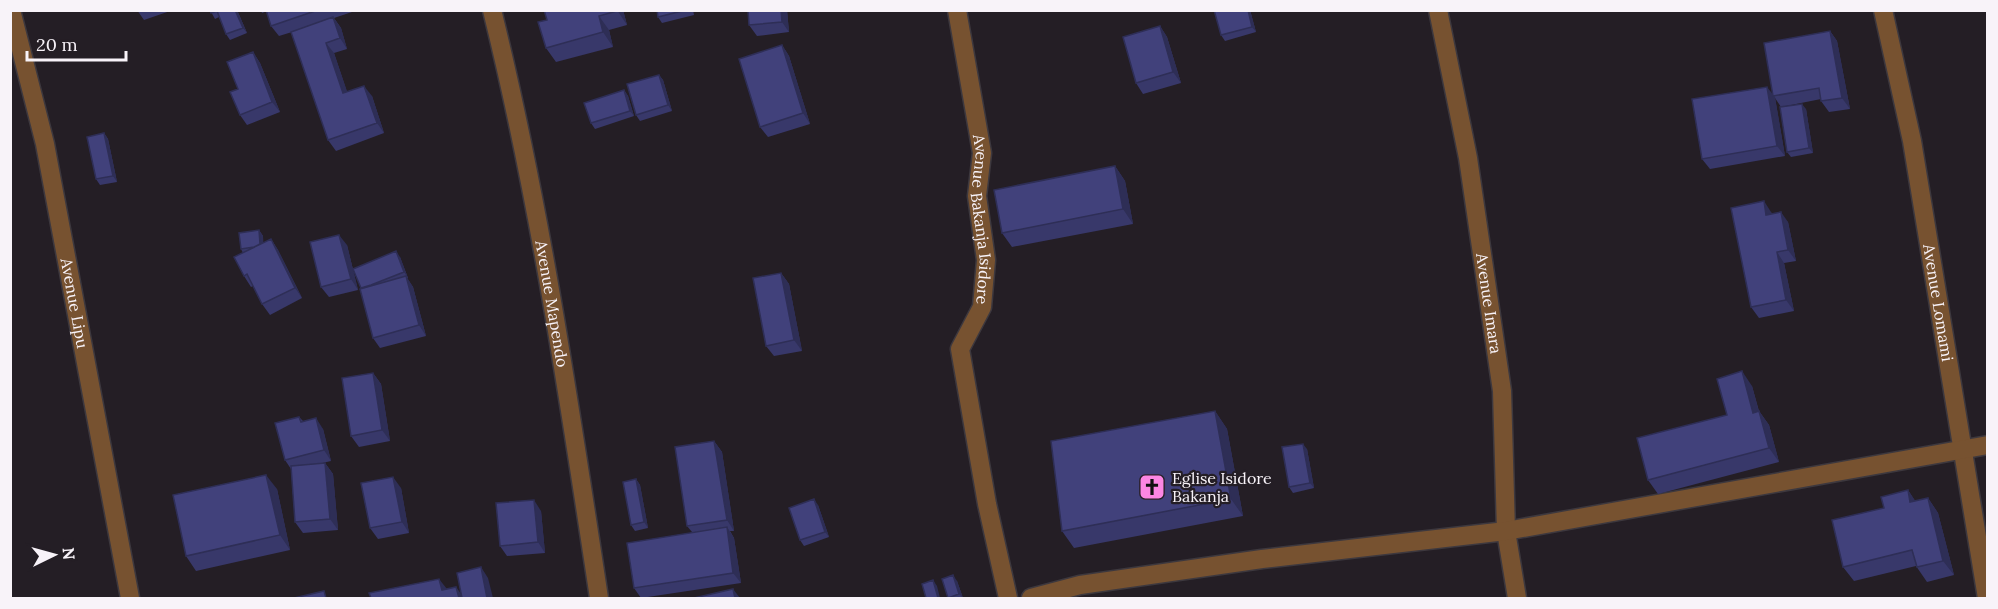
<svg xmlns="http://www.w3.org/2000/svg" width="1998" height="609" viewBox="0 0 1998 609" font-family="Lora,serif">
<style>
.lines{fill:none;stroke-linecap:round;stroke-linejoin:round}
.minor-casing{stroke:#3d383e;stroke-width:21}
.minor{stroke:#775230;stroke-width:18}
.wall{fill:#38386a}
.shaded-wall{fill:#2e2e56}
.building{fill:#41417b;stroke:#2e2e56;stroke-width:1.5}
.labels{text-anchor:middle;stroke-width:4.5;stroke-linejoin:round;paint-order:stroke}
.street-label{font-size:16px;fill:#f8f3f9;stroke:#241e25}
.poi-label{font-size:16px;fill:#f8f3f9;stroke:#241e25;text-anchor:start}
</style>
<rect width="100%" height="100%" fill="#241e25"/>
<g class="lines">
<g class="minor-casing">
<g id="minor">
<path id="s1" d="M11,10l34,134 85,454"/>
<path id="s2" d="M492,10c48,194 77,391 107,588"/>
<path id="s3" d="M957,10l25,143 -5,43 9,64 -4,47 -22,42 27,155 21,94"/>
<path id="s4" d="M1438,10l30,148 34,233 4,140 11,67"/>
<path id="s5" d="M1883,10l29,131 75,457"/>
<path d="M1031,598l49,-13 182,-26 244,-28 482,-86"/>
</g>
</g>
<use href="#minor" class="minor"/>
</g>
<path class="wall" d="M137,10h36l-29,10z
M210,10h27l10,23 -17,7 -4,-6 -7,-17 -4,2z
M261,10h97l-24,8 7,10 6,21 -13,4 13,39 25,4 12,37 -48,18 -8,-11 -36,-108 -13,4 -8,-10 -4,-15 -5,2z
M544,10h79l4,15 -18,5 4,17 -57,15 -10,-14 1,-28z
M657,10h36l1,5 -32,8 -4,-6z
M748,10h39l2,22 -32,4 -8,-11z
M1214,10h36l6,22 -31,9 -4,-6z
M1160,26l7,11 14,46 -38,11 -7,-11z
M1830,31l7,10 13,68 -21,3 -8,-11v-2l-40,8 -6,-9 10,58 -75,13 -8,-10 71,-63z
M782,45l7,11 21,68 -42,13 -8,-10z
M253,52l7,11 20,49 -33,13 -7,-10 -2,-26z
M659,75l4,5 9,31 -32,10 -4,-6z
M624,90l4,6 6,20 -39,13 -4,-6z
M1806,109l7,44 -22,4 -4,-5z
M104,133l4,6 9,43 -17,3 -4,-6z
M1115,166l10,15 8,43 -121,23 -10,-14z
M1771,212l1,2 16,8 8,39 -12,2 10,48 -35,7 -8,-11z
M259,230l4,6v7l8,-4 7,11 24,48 -32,17 -8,-11 -9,-18 -2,1 -7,-11 -1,-23 -2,-4z
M347,245l11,45 -29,7 -8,-10z
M400,257l8,21h-1l6,9 13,49 -46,12 -7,-10 -12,-50z
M781,273l8,11 13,67 -28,5 -8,-10z
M373,373l8,11 9,57 -31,6 -8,-11z
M1752,386l7,25 10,14 10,37 -121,32 -10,-14 79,-65z
M1215,411l12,18 16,87 -169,32 -12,-17z
M299,417l4,4 20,8 8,32 -13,3 7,-1 8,11 5,56 -35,3 -8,-11 -4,-53 -6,-9z
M714,441l8,11 12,79h-4l4,7 7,45 -100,15 -7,-10 58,-56 -5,-6z
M1307,449l7,39 -21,5 -4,-6z
M636,479l4,6 8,43 -13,3 -4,-6z
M401,488l8,45 -31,6 -8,-11z
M277,489l13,61 -94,21 -10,-15z
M1908,490l7,11 13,-3 10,15 16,62 -27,7 -11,-16 -62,15 -11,-14 41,-59z
M818,505l11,32 -25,9 -4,-6z
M541,511l4,42 -38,3 -7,-10z
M942,579l15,2 6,17h-14z"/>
<path class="shaded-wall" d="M235,10h2l10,23 -4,-5z
M617,10h6l4,15z
M781,10h6l2,22 -7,-10z
M1248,10h2l6,22 -4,-5z
M599,16l10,14 4,17 -10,-15z
M333,17l8,11 6,21 -7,-11z
M1160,26l7,11 14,46 -8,-11z
M1830,31l7,10 13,68 -8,-11z
M326,43l8,10 17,50 -8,-10z
M782,45l7,11 21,68 -7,-11z
M253,52l7,11 20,49 -8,-10z
M659,75l4,5 9,31 -4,-6z
M364,86l8,10 12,37 -7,-10z
M1767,87l8,10 10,59 -8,-10z
M624,90l4,6 6,20 -4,-5z
M1802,104l4,5 7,44 -4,-5z
M104,133l4,6 9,43 -4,-6z
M1115,166l10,15 8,43 -10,-15z
M1764,201l7,11 3,14 -8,-11z
M1781,212l7,10 8,39 -8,-11z
M259,230l4,6 1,16 -4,-5z
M339,235l8,10 11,45 -7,-11z
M271,239l7,11 24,48 -7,-10z
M396,251l4,6 8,21 -4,-6z
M1777,252l7,11 10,48 -8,-11z
M781,273l8,11 13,67 -8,-11z
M406,276l7,11 13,49 -7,-11z
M1742,371l10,15 11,41 -10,-14z
M373,373l8,11 9,57 -8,-11z
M1215,411l12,18 16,87 -12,-17z
M1759,411l10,14 10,37 -10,-14z
M316,418l7,11 8,32 -7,-11z
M714,441l8,11 12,79 -7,-11z
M1303,444l4,5 7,39 -4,-5z
M325,463l8,11 5,56 -8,-11z
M266,475l11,14 13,61 -10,-15z
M393,477l8,11 8,45 -7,-11z
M636,479l4,6 8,43 -4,-6z
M1908,490l10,15 -8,-3z
M1928,498l10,15 16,62 -11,-14z
M814,499l4,6 11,32 -4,-5z
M534,500l7,11 4,42 -7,-11z
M727,527l7,11 7,45 -8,-10z
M481,567l7,11 5,20h-6z
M953,575l4,6 6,17 -4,-4z
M439,579l8,10 -5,1z
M933,580l4,6 3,12h-2z
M456,587l8,11h-5z
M733,589l7,9h-5z"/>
<path class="building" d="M210,10h25l8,18 -17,6 -9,-23 -6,2z
M266,10h52l-47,16z
M544,10h73v1l-18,5 4,16 -57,16 -8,-26 9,-2z
M657,10h29l-28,7z
M748,10h33l1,12 -33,3z
M1214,10h34l4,17 -31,8z
M333,17l7,21 -14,5 17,50 21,-7 13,37 -49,17 -37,-108z
M1160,26l13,46 -37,11 -13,-46z
M1830,31l12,67 -21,3 -2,-13 -46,8 -9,-53z
M782,45l21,68 -43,14 -21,-68z
M253,52l19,50 -32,13 -10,-23 8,-3 -11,-27z
M659,75l9,30 -32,10 -9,-31z
M1767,87l10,59 -75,13 -10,-60z
M624,90l6,21 -39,12 -7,-20z
M1802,104l7,44 -22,4 -7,-45z
M104,133l9,43 -17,3 -9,-42z
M1115,166l8,43 -121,24 -8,-43z
M1764,201l2,14 15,-3 7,38 -11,2 9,48 -35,7 -20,-99z
M259,230l1,14 -6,3 -13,2 -2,-16z
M339,235l12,44 -30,8 -11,-45z
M271,239l24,49 -33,16 -15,-30 -3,2 -10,-19z
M396,251l8,21 -33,13 -10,3 -8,-19z
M781,273l13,67 -28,6 -13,-68z
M406,276l13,49 -46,13 -13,-49z
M1742,371l11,42 6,-2 10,37 -121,32 -11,-42 90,-23 -10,-36z
M373,373l9,57 -31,6 -9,-58z
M1215,411l16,88 -169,32 -11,-90z
M299,417l2,5 15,-4 8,32 -39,10 -10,-37z
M714,441l13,79 -40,6 -12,-79z
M1303,444l7,39 -21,4 -7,-40z
M325,463l5,56 -35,3 -4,-56z
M266,475l14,60 -94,21 -13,-61z
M393,477l9,45 -32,6 -9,-45z
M636,479l8,43 -13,3 -8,-43z
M1908,490l2,12 18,-4 15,63 -26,6 -5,-17 -69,17 -11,-47 52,-12 -3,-11z
M814,499l11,33 -25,8 -11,-32z
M534,500l4,42 -38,4 -4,-43z
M727,527l6,46 -99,15 -7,-45z
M481,567l6,31h-25l-5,-25z
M953,575l6,19 -11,4 -6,-19z
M439,579l3,11 14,-3 3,11h-88l-2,-5z
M933,580l5,18h-12l-4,-14z
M733,589l2,9h-41z
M324,591l2,7h-32z"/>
<defs>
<g id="church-square" transform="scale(1.35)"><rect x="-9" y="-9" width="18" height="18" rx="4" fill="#fc86e3" stroke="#241e25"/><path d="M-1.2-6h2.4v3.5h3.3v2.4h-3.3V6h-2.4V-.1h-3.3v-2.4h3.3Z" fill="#111"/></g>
</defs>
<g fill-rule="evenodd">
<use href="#church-square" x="1152" y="487"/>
</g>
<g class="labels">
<g class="street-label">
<text dy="6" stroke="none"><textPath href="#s3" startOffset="212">Avenue Bakanja Isidore</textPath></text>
<text dy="6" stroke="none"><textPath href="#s1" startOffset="300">Avenue Lipu</textPath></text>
<text dy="6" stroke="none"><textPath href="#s2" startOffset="300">Avenue Mapendo</textPath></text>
<text dy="6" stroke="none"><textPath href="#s4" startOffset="298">Avenue Imara</textPath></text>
<text dy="6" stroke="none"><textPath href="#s5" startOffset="298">Avenue Lomami</textPath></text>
</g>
<g class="poi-label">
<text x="1172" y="484">Eglise Isidore<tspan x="1172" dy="18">Bakanja</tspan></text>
</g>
</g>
<rect width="1998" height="609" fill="none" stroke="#f8f3f9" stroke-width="24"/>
<g transform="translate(54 555) rotate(85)" stroke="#241e25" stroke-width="4.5" paint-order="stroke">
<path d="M0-4.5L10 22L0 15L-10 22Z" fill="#f8f3f9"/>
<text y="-9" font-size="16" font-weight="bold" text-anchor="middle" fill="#f8f3f9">N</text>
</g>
<path d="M27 51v9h99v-9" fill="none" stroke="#f8f3f9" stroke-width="3"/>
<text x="36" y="51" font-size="18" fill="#f8f3f9" stroke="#241e25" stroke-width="4.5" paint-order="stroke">20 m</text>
</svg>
